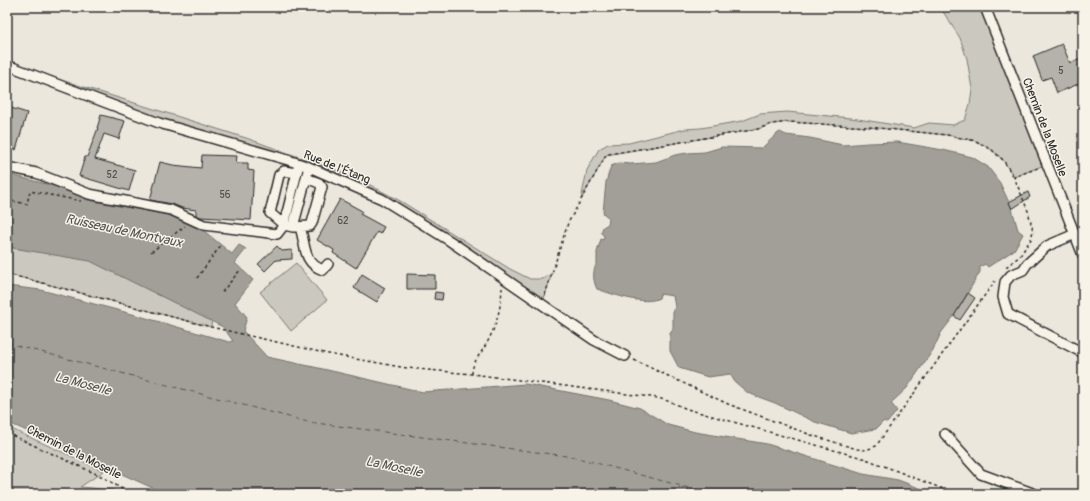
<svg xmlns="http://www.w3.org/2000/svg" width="1090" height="501" viewBox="0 0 1090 501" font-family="Pangolin,sans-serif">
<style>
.green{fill:#cbc8bf;stroke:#7b7a75}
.water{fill:#a29f98;stroke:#72716c}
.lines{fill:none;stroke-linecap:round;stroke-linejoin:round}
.ferry{stroke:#555451;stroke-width:1;stroke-dasharray:5 4;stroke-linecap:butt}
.building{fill:#b5b2ab;stroke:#2b2b2b}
.minor-casing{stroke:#2b2b2b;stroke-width:12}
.path{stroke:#2b2b2b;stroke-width:1.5;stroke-dasharray:3 3;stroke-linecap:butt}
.minor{stroke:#f7f3e8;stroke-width:9}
.labels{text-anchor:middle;stroke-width:3;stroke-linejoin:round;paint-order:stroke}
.number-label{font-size:10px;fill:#4e4d4b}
.street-label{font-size:12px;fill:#2b2b2b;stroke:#f7f3e8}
.water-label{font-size:13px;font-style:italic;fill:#555451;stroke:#f7f3e8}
</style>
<rect width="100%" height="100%" fill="#ebe7dd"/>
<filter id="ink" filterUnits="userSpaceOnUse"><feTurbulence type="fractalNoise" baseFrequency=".025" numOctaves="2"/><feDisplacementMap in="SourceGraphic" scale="8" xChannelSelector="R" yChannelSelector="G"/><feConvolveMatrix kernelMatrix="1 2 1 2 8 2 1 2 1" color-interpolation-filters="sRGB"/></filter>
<g filter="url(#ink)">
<path class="green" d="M940,7h45l62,157 -33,13 -11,-17 -11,-10 -16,-9 -29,-6 -79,-8 -79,-5 -17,2 -14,5 -152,26 -25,45 6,-30 12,-21 9,-5 21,-1 56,-14 16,-1 41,-7 18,-7 27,-2 64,6 63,10 15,-5 24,2 12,-5 5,-16 2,-15 -5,-30 -7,-21z
M68,82l178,56 109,39 47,25 108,67 20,10h13l9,-6 -10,32 -160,-106 -73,-32 -243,-79z
M7,231l65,4 140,84 -1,8 -180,-47 -24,-6z
M296,263l31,37 -36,31 -31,-39z
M7,427l97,44 -24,16 33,3 8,4h-114z"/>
<path class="water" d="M780,132l6,3 24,3 33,7 25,-2 29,-1 46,8 29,7 16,10 12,16 12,26 6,21 5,4 -9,16 -26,17 -3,-3 -5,3v5l-26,44 -13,17 -8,17 -26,38 -16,15 6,8 -10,12 -3,-2 -8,8 -25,4 -36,-11 -40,-19 -27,-10 -13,-11 -5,-8 -22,3 -29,-9 -9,-17v-17l3,-6v-17l2,-4 -2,-11 -13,-2 -1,4c-14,8 -47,-4 -62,-9 -4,-8 -5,-17 0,-26v-11l4,-13 2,1 1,-4 -3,-3 2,-6 5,-3 1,-6 -6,-5 3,-31 5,-16 8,-3 12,1 25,-2 19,-7 12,-2 18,-1 17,-5 40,1 15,-14z
M7,174l51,13 30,13 92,17 24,14 28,23 7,-9 7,4 -11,14 18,17 -18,23 12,14 -4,14 24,26 56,12 100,23 102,-8 84,16 31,8 28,17 27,7 72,12 96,30 35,6 37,14h-769l-159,-72v-136l34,4 95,25 93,27 4,-1 -10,-14 -133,-66 -83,-14z"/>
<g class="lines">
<path class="ferry" d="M7,343l301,79 266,35 137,37"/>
</g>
<path class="building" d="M1062,44l8,19 13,-5v24l-26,11 -6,-16 -9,3 -9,-24z
M8,107l19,6 -11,37 -9,-3z
M101,115l24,6 -6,18 -15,-5 -9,25 40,11 -6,21 -50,-15 6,-19h2l11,-29h-1z
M202,155l35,1 -1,7h12v7l6,1 -3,49 -50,-3 -5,-2v-5l-14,-2 -10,-4 -22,-4 10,-38 13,3 28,3z
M1028,192l2,5 -18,12 -3,-7z
M340,199l22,12 -2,3 24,13 -4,7 -3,-2 -21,36 -23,-15 1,-3 -17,-10z
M277,246l5,5 10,-1v9l-16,1 -11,11 -7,-7z
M362,274l23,14 -8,14 -23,-14z
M407,274l28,1v14h-28z
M435,292l8,1 -1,7 -8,-1z
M968,293l7,5 -15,22 -6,-4z"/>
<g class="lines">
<g class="minor-casing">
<path id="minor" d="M985,7l98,248
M7,65l152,58 129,37 21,7 73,32 68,42 144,99 31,16
M7,167l29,6 53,21 82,16 33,15 73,9 7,-9 9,2 16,-60
M296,173l-12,-2 -5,4 -9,38 14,12 15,-61
M293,227l17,-1 2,-3 10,-36 -3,-4 -13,-5
M300,227c6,18 2,35 23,43l5,-6
M1075,234l-28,12 -20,18 -4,6 -12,5 -6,7 -2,15 5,17 75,39
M945,434l36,40 54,20"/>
</g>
<path class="path" d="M7,200l20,4 3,-13 51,10
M151,252l34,-26
M1006,267l14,-11 11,-17 2,-8 -5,-20 -14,-34 24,-9
M7,274l24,6 180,47 122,28 74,13 65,6 186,24 13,4 16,7 179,50 90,35
M197,278l24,-33
M222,292l19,-23
M545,295l23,-72 38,-68 3,-1 149,-25 14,-5 17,-2 79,5 79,8 29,6 16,9 11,10 11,17
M634,360l94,44 83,31 46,14 9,1 10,-4 119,-165
M472,374c0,-13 10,-21 16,-33 9,-17 13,-34 14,-53
M7,433l96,44 27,17"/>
<use href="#minor" class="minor"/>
</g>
</g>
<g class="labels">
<g class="number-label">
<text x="1061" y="74">5</text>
<text x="112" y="178">52</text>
<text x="225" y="198">56</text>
<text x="343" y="224">62</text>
</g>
<g class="street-label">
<text transform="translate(1045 127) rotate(69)" y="4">Chemin de la Moselle</text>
<text transform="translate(337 167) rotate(22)" y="4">Rue de l'Étang</text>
<text transform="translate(74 452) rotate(27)" y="4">Chemin de la Moselle</text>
</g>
<g class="water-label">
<text transform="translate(124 230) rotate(12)" y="5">Ruisseau de Montvaux</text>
<text transform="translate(83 383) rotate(15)" y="5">La Moselle</text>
<text transform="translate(394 466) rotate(12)" y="5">La Moselle</text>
</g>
</g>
<rect width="1090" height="501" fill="none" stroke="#f7f3e8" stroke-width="24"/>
<rect x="12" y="12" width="1066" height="477" fill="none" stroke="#2b2b2b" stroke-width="1.5" filter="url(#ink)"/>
</svg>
